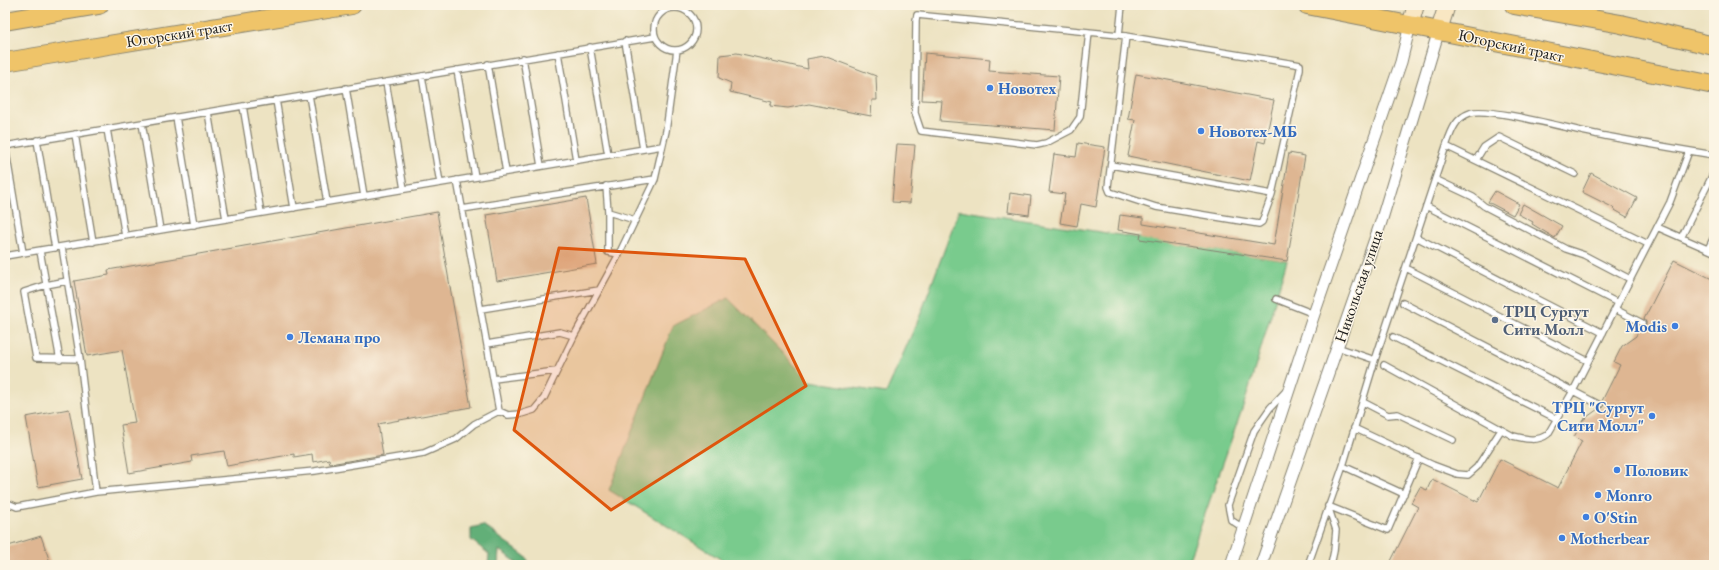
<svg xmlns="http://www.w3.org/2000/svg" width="1719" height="570" viewBox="0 0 1719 570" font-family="'EB Garamond',serif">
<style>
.green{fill:#79cb8d;stroke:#4a7454}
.forest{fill:#62af78;stroke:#3f664a}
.building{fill:#deb692}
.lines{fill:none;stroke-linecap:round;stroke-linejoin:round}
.lane-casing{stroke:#84806f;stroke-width:8}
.street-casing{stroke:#84806f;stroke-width:13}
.secondary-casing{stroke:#84806f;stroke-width:18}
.primary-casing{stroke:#84806f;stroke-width:20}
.lane{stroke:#fff;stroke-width:5.5}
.street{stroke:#fff;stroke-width:11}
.secondary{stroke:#f9e7c3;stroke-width:16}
.primary{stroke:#efc469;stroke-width:18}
.marked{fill:#de560d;fill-opacity:0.2;stroke:#de560d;stroke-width:3;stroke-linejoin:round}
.shop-dot{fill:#3f7fe0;stroke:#fcf5e5;stroke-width:1.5}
.service-dot{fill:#5c6f8a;stroke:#fcf5e5;stroke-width:1.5}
.labels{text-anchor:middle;stroke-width:3;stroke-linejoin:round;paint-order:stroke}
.street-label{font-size:16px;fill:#1c1c1c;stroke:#fcf5e5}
.shop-label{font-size:16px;font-weight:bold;fill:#366cbe;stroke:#fcf5e5;text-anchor:start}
.service-label{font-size:16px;font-weight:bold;fill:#4e5e75;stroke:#fcf5e5;text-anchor:start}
</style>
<rect width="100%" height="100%" fill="#fcf5e5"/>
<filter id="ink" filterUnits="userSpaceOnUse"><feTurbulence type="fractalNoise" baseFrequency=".025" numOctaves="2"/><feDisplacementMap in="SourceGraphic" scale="8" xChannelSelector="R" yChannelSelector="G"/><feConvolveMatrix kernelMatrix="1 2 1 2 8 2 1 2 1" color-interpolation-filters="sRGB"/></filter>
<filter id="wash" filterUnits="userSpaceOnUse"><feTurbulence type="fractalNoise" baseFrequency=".012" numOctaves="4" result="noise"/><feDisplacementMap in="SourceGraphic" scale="16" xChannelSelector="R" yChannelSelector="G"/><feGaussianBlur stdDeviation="0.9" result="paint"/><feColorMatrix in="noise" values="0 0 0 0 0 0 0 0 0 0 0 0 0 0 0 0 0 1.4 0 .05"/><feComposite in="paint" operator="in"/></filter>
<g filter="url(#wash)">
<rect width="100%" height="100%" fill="#ede3c2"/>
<path class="green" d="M959,210l328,51 -41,137 -59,167h-457l-121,-75 64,-164 55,-28 82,83 76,12 35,-80z"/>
<path class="forest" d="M483,525l43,32 4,8h-14l-1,-4 -16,-11 -1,15h-10l1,-11 -18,-14v-12z"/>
<g id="blocks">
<path class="building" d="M737,53l71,16 -1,-10 17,-3 52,20 1,24h-5l-1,16 -62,-12 -21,4 -18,-2 2,-4 -42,-10 1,-9 -12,-5 1,-23z
M925,53l65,6 -1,12 70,5 -4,54 -115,-9 2,-20 -20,-1z
M1136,74l138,26 -9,43 -7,-2 -8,40 -122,-25 7,-36 -7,-1z
M1078,143l27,4 -9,60 -15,-3 -4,22 -17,-3 5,-29 -16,-2 5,-38 22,3z
M897,144l18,1 -5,58 -18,-1z
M1289,153l16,3 -18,105 -147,-22 1,-5 -23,-4 2,-15 23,3v6l131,21z
M1591,173l46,25 -10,19 -14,-8 1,-1 -32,-16z
M1495,191l24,13 -6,11 -25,-13z
M1010,193l21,3 -2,19 -21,-3z
M586,198l11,66 -100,17 -11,-66z
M1523,204l39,22 -7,12 -23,-14 1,-2 -15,-8z
M437,212l34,195 -93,17 5,31 -53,9 -1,-5 -16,3 -1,-8 -18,3v-3l-67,12 -3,-15 -33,5 1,6 -63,11 -8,-48 14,-2 -13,-73 -35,6 -13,-75 35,-6 -1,-5z
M1674,260l40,20v285h-325l29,-58 -7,-4 9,-16 7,3 5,-11 46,23 22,-43 58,29 24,-47 -8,-4 9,-17 15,-11 6,-2v-3l-2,-3 18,-36 -6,-3 8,-16 14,-10 4,-9 6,-2v-3l-2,-3z
M69,409l13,70 -44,8 -12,-70z
M41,536l10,29h-46v-18z"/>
</g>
</g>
<g filter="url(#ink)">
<use href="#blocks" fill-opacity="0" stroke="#84806f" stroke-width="1"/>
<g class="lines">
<g class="lane-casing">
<path id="lane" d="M654 29a21 21 0 1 1 42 0a21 21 0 1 1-42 0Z
M1089,32l-9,85 -9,13 -25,13 -9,2 -116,-14 -6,-18 1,-93 1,-5 202,20 176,29 5,1v4l-28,125 -10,28 -3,2 -103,-17 -46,-15 -2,-5 18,-151
M1119,35l3,-30
M625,41l18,108
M590,47l18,108
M558,53l18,107
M523,58l18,108
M488,64l18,108
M457,70l18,107
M422,76l18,107
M386,82l18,107
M346,88l18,108
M309,95l18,107
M276,100l18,108
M243,106l18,107
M208,112l18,107
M176,117l18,108
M142,123l18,107
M107,129l18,107
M75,134l18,108
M37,140l18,108
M1446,146l202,98
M1476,160l8,-13 15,-10 76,37
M1111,165l161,29
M1435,179l38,18 11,9 82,43 18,6 46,24
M457,180l42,231 9,4 13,-1 13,-4 10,-12 30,-62 45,-82 36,-75 11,-48 11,-81
M606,186l2,26v40l11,2
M1426,206l192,97
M462,209l193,-30
M608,212l27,8
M1657,227l57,25
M1682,236l32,-64
M1416,237l187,96
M62,247l18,112 16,133
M1708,249l6,-12
M40,251l20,109
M23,253l-18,-107 650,-109
M5,256l657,-110
M1406,268l182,93
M67,281l-21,4 -22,7 12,66 44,1
M1276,299l38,15
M1403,303l197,102
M481,309l118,-19
M1615,309l27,14
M1393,337l164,82
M487,344l73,-12 14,4
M1337,347l38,13
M1384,365l129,71c12,3 25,6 35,-2l25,-43 97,-189 19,-51
M494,379l62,-8
M1363,402l25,13 10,-1 55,26
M1354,428l79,37 24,9 11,1 9,-8 24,-37
M1343,466l61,28
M5,502l12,5 79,-15 219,-21 109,-18 32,-14 18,-15 25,-13
M1328,506l60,24 31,-72
M1328,506l8,24 -2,21 -3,14
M1243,528l-12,-8 -3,-15 26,-74 16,-23 15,-16
M1308,565l35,-99 32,-106 71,-214c5,-14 9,-28 24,-33 18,-7 111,19 135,23 37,7 73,13 109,19"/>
</g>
<g class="street-casing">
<path id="street" d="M1231,565l83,-251 87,-252 9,-37
M1261,565l120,-343 58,-192"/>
</g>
<g class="secondary-casing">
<path id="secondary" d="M1410,25l6,-20
M1439,30l8,-25"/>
</g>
<g class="primary-casing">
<path id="primary" d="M1307,5l407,80
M1514,5l107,19 93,22
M5,21l94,-16
M5,62l347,-57"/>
</g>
<use href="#lane" class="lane"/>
<use href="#street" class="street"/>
<use href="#secondary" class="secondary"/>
<use href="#primary" class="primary"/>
</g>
</g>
<path class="marked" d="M559,248l186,11 61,127 -195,124 -97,-80z"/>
<g class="shop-dot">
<circle cx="990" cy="88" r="4"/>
<circle cx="1201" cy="131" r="4"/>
<circle cx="1675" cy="326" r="4"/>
<circle cx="290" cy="337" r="4"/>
<circle cx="1652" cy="416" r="4"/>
<circle cx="1617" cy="470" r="4"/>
<circle cx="1598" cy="495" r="4"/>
<circle cx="1586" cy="517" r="4"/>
<circle cx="1562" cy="538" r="4"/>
</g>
<circle class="service-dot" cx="1495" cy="320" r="4"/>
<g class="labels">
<g class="street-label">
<text transform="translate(179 33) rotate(-9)" y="6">Югорский тракт</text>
<text transform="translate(1511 45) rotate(12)" y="6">Югорский тракт</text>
<text transform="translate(1358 286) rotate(-71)" y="6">Никольская улица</text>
</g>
<g class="shop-label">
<text x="998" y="94">Новотех</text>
<text x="1209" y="137">Новотех-МБ</text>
<text x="1667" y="332" text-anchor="end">Modis</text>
<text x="298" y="343">Лемана про</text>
<text x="1644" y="413" text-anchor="end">ТРЦ "Сургут<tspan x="1644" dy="18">Сити Молл"</tspan></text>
<text x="1625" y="476">Половик</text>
<text x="1606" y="501">Monro</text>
<text x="1594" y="523">O'Stin</text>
<text x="1570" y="544">Motherbear</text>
</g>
<g class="service-label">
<text x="1503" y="317">ТРЦ Сургут<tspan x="1503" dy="18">Сити Молл</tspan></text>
</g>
</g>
<rect width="1719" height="570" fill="none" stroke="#fcf5e5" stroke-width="20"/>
</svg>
